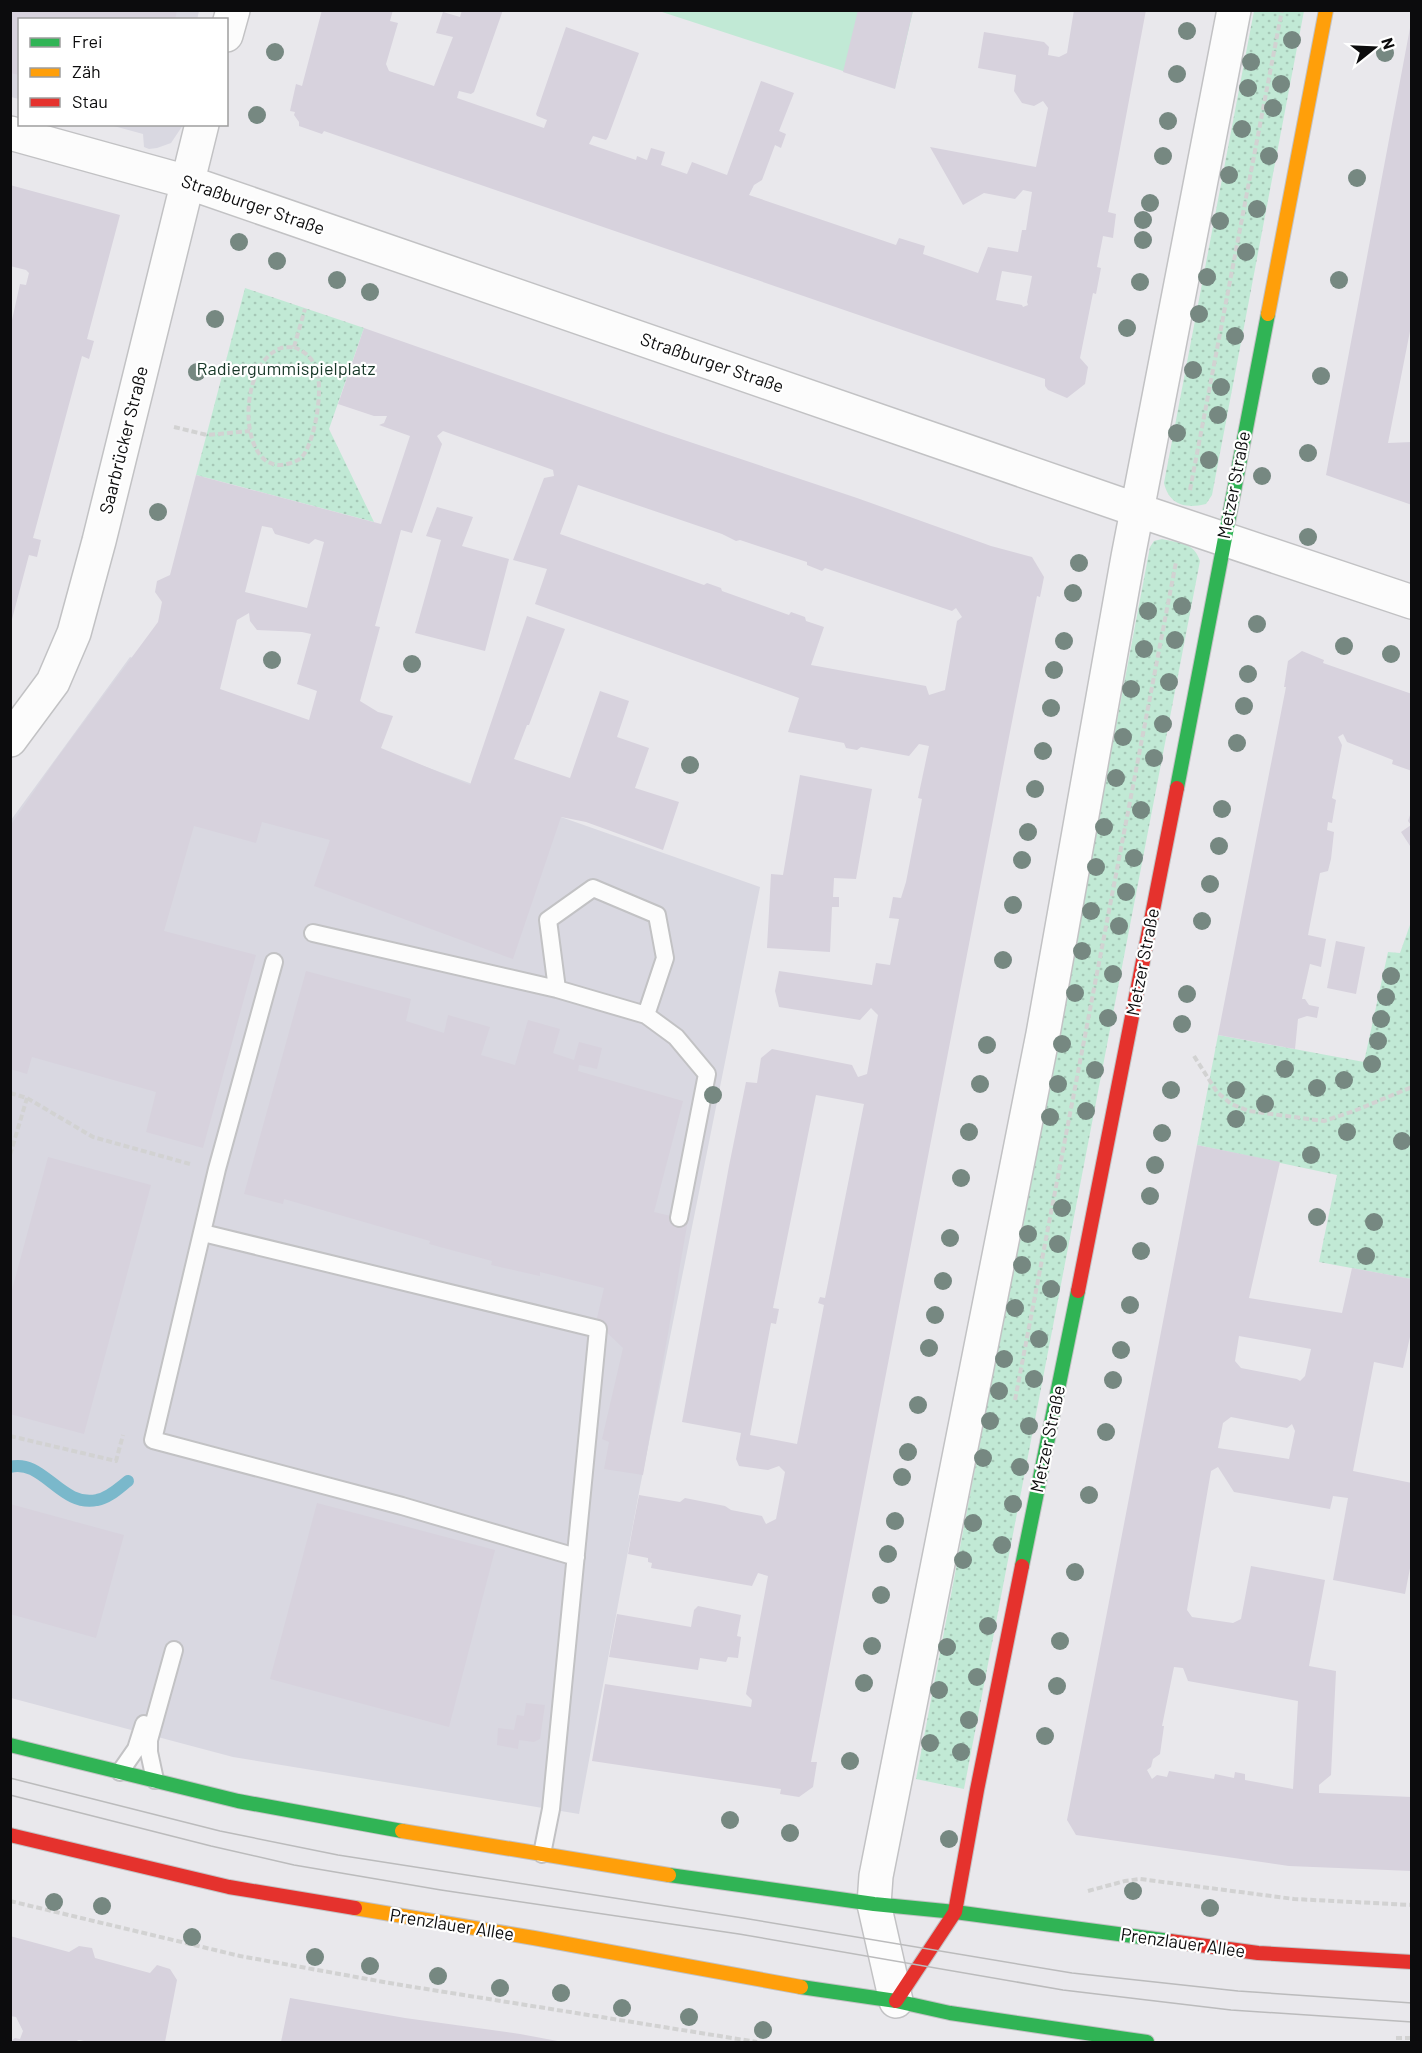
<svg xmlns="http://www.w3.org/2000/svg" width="1422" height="2053" viewBox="0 0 1422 2053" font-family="Barlow,sans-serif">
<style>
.built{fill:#d9d8e1}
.green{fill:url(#green-dots)}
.pitch{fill:#c1e9d5}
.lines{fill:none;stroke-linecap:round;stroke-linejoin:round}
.stream{stroke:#7ab8cb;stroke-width:12}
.building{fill:#d7d2dd;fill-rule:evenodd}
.lane-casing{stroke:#c2c2c4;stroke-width:20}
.street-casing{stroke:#c2c2c4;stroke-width:36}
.fast-casing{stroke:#c2c2c4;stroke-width:16}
.slow-casing{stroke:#c2c2c4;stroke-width:16}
.jam-casing{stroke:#c2c2c4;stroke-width:16}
.path{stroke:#d2d2d2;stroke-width:4;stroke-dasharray:6 3;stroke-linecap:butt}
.lane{stroke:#fcfcfc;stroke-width:16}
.street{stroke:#fcfcfc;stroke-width:33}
.fast{stroke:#30b455;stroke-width:14}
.slow{stroke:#ff9f0a;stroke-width:14}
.jam{stroke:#e5322d;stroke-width:14}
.tram{stroke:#bbbbbc;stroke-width:1.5}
.tree{fill:#768881}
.labels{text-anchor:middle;stroke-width:4.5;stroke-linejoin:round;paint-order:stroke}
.street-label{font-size:18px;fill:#0c0c0d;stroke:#fff}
.park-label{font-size:18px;fill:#183929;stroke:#fff}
</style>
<defs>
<pattern id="green-dots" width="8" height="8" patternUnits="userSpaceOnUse" patternTransform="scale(1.5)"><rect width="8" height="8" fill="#c1e9d5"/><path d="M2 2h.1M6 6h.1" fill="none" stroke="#a5c7b6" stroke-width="1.8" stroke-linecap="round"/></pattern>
</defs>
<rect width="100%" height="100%" fill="#e9e8ec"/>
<path class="built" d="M10,11h189l-2,9h-177l-1,79 -8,-2z
M110,125h73l-12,18 -14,5 -8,1 -5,-2 -1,-13z
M130,657l431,160 199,70 -120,600 -61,327 -346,-57 -222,-59v-878z"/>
<path class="green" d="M1254,11h50l-92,484 -6,9c-20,5 -37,1 -42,-21z
M245,288l119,40 -35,101 45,93 -178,-47z
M1162,539c17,4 32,3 38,22l-236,1228 -48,-10 234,-1232 4,-6z
M1411,922v357l-92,-17 18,-87 -140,-30 21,-110 146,27 24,-110 12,1z"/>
<path class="pitch" d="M659,11h254l-18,77z"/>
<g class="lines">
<path class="stream" d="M10,1467c33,-9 51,41 87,33 12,-2 22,-12 31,-19"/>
</g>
<path class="building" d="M10,10h167l-2,10h-155v55l-10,-2z
M322,10h71l-3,11 8,2 -12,41 3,7 45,15 19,-49 -17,-4 7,-21 17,5 2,-7h41l-29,82 -3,2 -12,-3 -2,7 87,30 3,-8 -10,-4 -1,-2 30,-87 73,26 -31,84 -2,3 -13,-4 -4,8 47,16 1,-4 10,4 4,-12 14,4 -4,13 26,9 5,-12 35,13 34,-94 33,12 -15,38 7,3 -5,14 -6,-3 -13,35 -8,5 -5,10 147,50 3,-7 26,8 -2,8 55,19 10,-26 30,5 4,-22h4l6,-38 -9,-2 -8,9 -31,-6 -21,12 -33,-58 106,20 12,-59 -5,-7 -9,5 -12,-3 -8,-12 2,-16 -38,-7 6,-36 60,10 5,5 -1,8 11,2 8,-4 7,-43h72l-38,202 8,2 -3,24 -10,-2 -6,31 4,1 -5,26 -3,-1 -13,65 8,9 -3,17 -18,14 -19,-8 -3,-4v-7l-721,-248 -2,3 -23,-8v-4l-5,-7 1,-3 -5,-1 6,-27 6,2zM1002,271l30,5 -5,26 1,3 -5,2 -1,-2 -26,-5z
M858,10h55l-18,79 -52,-17z
M1410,28l2,293 -24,122 24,-1v63l-86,-30z
M10,185l110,30 -33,124 7,2 -5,18 -7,-3 -49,182 8,2 -4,17 -8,-2 -18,68 -1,-294 10,-45 6,1 3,-12 -3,-3 -16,-4z
M364,328l299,105 194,65 134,48 41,11 12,20 -4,20 -3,-1 -22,110 -204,1056h6l-4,25 -14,10 -19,-3 1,-5 -189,-28 13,-77 146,23 1,-7 -6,-6 22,-118 -10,-3 -6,13 -101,-18 1,-5 -4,-1v-4l-20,-4 5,-28 6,-31 41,7 5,-4 40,8 6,4 31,6 4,8 10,-5 9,-47 -6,-6 -11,4 -29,-4 -3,-7 5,-26 -59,-11 47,-256 17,-84 11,1 4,-25 11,-9 80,16 6,12 9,-3 11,-59 -7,-7 -11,12 -81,-13 -4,-16 4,-20 93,14 4,-22 14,2 9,-46 -10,-1 4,-21 8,1 5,-16 16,-83 -4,-1 11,-52 -10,-2 -10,12 -48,-9 -4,3 -11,-2 -2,-5 -56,-11 11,-34 -264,-94 12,-35 -34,-9 31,-82 10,-2 -1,-6 -110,-39 -6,5 5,8 -30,89 -11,-3 -26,96 5,1 -20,74 18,11 15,4 -12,32 89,37 57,-169 38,13 -36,96h-2l-13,34 56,19 30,-87 29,10 -12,36 32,11 -14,40 44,14 -16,48 -77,-28 -25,-5 -48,142 -199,-73 16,-46 -68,-18 -6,21 -62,-17 -30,105 92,24 -53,193 -57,-16 10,-40 -124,-35 -5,17 -17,-5v-243l45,-65 103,-139 4,-20 -7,-10 2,-11 13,-6 26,-100 185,49 29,-88 -31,-11 5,-2 3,-7h-13l-36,-12zM578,485l144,49 14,7 4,-1 67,22v3l15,6 3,-3 127,43 4,-3 6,9 -5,4 -12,69 -16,5 -3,-9 -115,-21 13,-38 -18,-6 -1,-4 -14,-5 -2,3 -67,-24 -1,-3 -14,-5 -3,2 -144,-51zM262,526l10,2 3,6 34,10 6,-5 9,3 -17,66 -62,-16zM249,613l1,8 7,9 45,2 9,2 -14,50 20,7 -8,29 -89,-31 17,-69zM816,1095l48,9 -39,194 -5,-1 -2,6 6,2 -27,139 -47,-9 21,-112 5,1 3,-15 -6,-1z
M437,507l36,10 -11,29 47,13 -24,92 -70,-18 26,-93 -15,-4z
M1302,651l22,9 -1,3 89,31v77l-20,-7 1,-4 -46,-18 -4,-8 -5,3 4,8 -10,53 4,2 -4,23 -4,-1 -1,8 7,2 -3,27 -3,12 -8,2 -12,62 18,4 -5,28 -11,-3 -8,35h3l4,6 10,2 -2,11 -10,-2 -9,3 -3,30 -77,-14 68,-348h-2l4,-26z
M800,775l72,14 -16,90 -22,-1 -1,19h6v10h-7l-2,45 -63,-4 4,-74 12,1z
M1411,812h1v37l-11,-17 10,-7 -3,-4z
M1336,941l29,6 -9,47 -29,-6z
M306,971l105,28 -5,22 38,12 4,-18 42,12 -9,28 34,10 13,-45 32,9 -7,24 21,7 5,-18 23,6 -5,21 -18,-4 -1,6 105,30 -29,111 34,8 -45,255 -39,-6 5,-27 -7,-3 21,-91 -27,-26 8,-34 -64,-16v4l-49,-11 1,-4 -63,-17 1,-3 -146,-42 -1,5 -39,-10z
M1197,1145l83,17 -31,136 93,15 10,-45 60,11v49l-9,40 -29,-6 -21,109 59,12v75l-7,36 -72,-14 15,-82 -15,-2 -3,13 -96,-17 -16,-25 -7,4 -24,139 5,7 41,6 8,-4 10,-53 74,14 -16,86 27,5 -5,104 -12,10v8l93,4v74l-123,-5 -213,-31 -9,-15zM1239,1336l72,13 -6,27 -5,5 -3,-2 -56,-11 -6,-7zM1231,1417l56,11 5,-4 3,7 -6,28 -71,-11 5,-25zM1174,1667l9,1 5,13 110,20 -5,88 -48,-9v-6l-10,-2 -1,6 -19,-4 -1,5 -45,-8 -2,6 -10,-2 -5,4 -5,-9 4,-3 2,-8 7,-5 4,-28h-2z
M48,1157l103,28 -67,249 -74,-20v-117z
M317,1503l178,47 -46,177 -179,-48z
M10,1504l114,31 -28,103 -86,-24z
M698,1606l43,9 -4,21 4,1 -3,21 -10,-1 -2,5 -26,-4 -2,12 -89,-13 8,-43 74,13 3,-17z
M526,1703l19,2 -5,34 -6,3 -15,-2 -1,9 -21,-4 1,-17 16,2 3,-15 7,1z
M10,1936l59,16 10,-6 13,2 3,10 55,15 7,-8 13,4 7,11 -12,62h-76l-10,-2 -5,2h-64l5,-4 5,1 3,-8 -7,-14 -6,-1z
M290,1998l115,20 115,16 43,8h-282z"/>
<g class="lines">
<g class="lane-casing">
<path id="lane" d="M313,933l244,56 89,26 30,22 31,37 -28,144
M274,962l-57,207 -64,271 249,66 174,51
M557,989l-9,-69 45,-32 64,27 8,43 -19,57
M203,1233l395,96 -47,480 -9,45
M120,1772l16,-23 8,-25
M155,1780l-6,-28v-12l25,-90"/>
</g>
<g class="street-casing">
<path id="street" d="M226,35l7,-25
M10,133l177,49 950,328 275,92
M10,740l43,-58 21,-49 25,-92 103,-417
M896,2001l-22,-97 2,-28 167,-842 85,-477 106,-547"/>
</g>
<g class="fast-casing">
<path id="fast" d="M1177,788l91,-474
M1022,1566l56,-275
M10,1745l228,56 164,30
M669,1875l205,29 81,8 215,29
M801,1987l95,14 54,12 197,29"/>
</g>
<g class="slow-casing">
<path id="slow" d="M1268,314l58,-304
M402,1831l267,44
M355,1908l179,30 267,49"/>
</g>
<g class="jam-casing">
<path id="jam" d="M1078,1291l99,-503
M10,1835l219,52 126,21
M1170,1941l88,12 154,9
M896,2001l59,-89 22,-122 45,-224"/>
</g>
<path class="path" d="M294,347c11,5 18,10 22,22 8,18 -1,75 -15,89 -5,4 -15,7 -22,7 -41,-1 -41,-101 2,-117 3,-1 10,-1 13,-1z
M294,347l11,-38
M174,427l33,8 43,-4
M1190,490l92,-480
M1194,1056l23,36 14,12 18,7 75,10 30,-10 58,-24
M10,1093l17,5 66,39 97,27
M10,1155l17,-57
M1015,1400l161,-838
M10,1436l106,25 7,-26
M1088,1891l37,-10 15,-2 154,20 118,6
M10,1901l230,55 155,28 362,58
M1396,2038h16"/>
<use href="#lane" class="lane"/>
<use href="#street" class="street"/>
<use href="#fast" class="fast"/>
<use href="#slow" class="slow"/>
<use href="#jam" class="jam"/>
<path class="tram" d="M10,1778l210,53 118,24 405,63 329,55 166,18 174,12
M10,1795l201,51 83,19 147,25 298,44 324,56 168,20 181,12"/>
</g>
<g class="tree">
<circle cx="1187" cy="31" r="9"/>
<circle cx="1292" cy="40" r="9"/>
<circle cx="275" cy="52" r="9"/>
<circle cx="1385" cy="53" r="9"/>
<circle cx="1251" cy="62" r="9"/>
<circle cx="1177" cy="74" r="9"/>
<circle cx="1281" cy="84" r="9"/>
<circle cx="1248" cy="88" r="9"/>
<circle cx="1273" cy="108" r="9"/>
<circle cx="257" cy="115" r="9"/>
<circle cx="1168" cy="121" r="9"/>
<circle cx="1242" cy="129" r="9"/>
<circle cx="1163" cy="156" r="9"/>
<circle cx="1269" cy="156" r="9"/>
<circle cx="1229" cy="175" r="9"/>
<circle cx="1357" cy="178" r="9"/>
<circle cx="1150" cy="203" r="9"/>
<circle cx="1257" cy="209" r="9"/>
<circle cx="1143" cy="220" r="9"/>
<circle cx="1220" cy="221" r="9"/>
<circle cx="1143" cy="240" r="9"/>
<circle cx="239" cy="242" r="9"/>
<circle cx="1246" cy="252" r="9"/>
<circle cx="277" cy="261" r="9"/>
<circle cx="1207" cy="277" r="9"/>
<circle cx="337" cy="280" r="9"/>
<circle cx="1339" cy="280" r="9"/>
<circle cx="1140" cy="282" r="9"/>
<circle cx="370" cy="292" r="9"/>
<circle cx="1199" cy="314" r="9"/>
<circle cx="215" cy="319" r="9"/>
<circle cx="1127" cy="328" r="9"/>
<circle cx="1235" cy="336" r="9"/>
<circle cx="1193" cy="370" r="9"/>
<circle cx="197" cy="372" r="9"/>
<circle cx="1321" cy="376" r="9"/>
<circle cx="1221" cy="387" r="9"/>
<circle cx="1218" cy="415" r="9"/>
<circle cx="1177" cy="433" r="9"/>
<circle cx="1308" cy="453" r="9"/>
<circle cx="1209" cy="460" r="9"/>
<circle cx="1262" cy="476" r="9"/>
<circle cx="158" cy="512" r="9"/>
<circle cx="1308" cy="537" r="9"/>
<circle cx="1079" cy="563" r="9"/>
<circle cx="1073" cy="593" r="9"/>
<circle cx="1182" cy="606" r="9"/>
<circle cx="1148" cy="611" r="9"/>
<circle cx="1257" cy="624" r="9"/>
<circle cx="1175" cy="640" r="9"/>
<circle cx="1064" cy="641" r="9"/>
<circle cx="1344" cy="646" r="9"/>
<circle cx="1144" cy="649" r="9"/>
<circle cx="1391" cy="654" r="9"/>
<circle cx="272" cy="660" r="9"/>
<circle cx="412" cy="664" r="9"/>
<circle cx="1054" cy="670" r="9"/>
<circle cx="1248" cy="674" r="9"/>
<circle cx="1169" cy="682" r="9"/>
<circle cx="1131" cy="689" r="9"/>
<circle cx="1244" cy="706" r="9"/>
<circle cx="1051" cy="708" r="9"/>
<circle cx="1163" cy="724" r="9"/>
<circle cx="1123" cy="737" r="9"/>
<circle cx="1237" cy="743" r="9"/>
<circle cx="1043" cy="751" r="9"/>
<circle cx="1154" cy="758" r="9"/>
<circle cx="690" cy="765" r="9"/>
<circle cx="1116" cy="778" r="9"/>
<circle cx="1035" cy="789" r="9"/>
<circle cx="1222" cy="809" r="9"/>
<circle cx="1141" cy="810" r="9"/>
<circle cx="1104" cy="827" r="9"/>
<circle cx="1028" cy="832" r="9"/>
<circle cx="1219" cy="846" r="9"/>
<circle cx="1134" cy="858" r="9"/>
<circle cx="1022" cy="860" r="9"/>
<circle cx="1096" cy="867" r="9"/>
<circle cx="1210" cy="884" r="9"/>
<circle cx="1126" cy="892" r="9"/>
<circle cx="1013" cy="905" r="9"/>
<circle cx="1091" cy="911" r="9"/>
<circle cx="1202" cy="921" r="9"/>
<circle cx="1119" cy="926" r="9"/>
<circle cx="1082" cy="951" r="9"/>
<circle cx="1003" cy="960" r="9"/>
<circle cx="1113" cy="974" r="9"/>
<circle cx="1391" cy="976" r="9"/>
<circle cx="1075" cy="993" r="9"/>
<circle cx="1187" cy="994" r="9"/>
<circle cx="1386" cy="997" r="9"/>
<circle cx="1108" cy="1018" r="9"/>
<circle cx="1381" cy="1019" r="9"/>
<circle cx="1182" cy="1024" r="9"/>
<circle cx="1378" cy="1041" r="9"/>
<circle cx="1062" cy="1044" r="9"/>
<circle cx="987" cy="1045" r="9"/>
<circle cx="1372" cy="1064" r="9"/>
<circle cx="1285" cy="1069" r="9"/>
<circle cx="1095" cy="1070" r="9"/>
<circle cx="1344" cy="1080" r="9"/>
<circle cx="980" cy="1084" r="9"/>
<circle cx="1058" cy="1084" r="9"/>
<circle cx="1317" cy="1088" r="9"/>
<circle cx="1171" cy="1090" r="9"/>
<circle cx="1236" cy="1090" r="9"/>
<circle cx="713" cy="1095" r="9"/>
<circle cx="1265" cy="1104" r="9"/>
<circle cx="1086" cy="1111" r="9"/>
<circle cx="1050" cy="1117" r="9"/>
<circle cx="1236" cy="1119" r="9"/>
<circle cx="969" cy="1132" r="9"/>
<circle cx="1347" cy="1132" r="9"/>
<circle cx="1162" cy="1133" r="9"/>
<circle cx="1402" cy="1141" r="9"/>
<circle cx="1311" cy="1155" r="9"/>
<circle cx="1155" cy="1165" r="9"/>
<circle cx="961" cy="1178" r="9"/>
<circle cx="1150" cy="1196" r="9"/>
<circle cx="1062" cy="1208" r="9"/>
<circle cx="1317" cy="1217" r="9"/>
<circle cx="1374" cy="1222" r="9"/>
<circle cx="1028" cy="1234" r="9"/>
<circle cx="950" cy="1238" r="9"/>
<circle cx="1058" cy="1244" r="9"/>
<circle cx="1141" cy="1251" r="9"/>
<circle cx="1366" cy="1256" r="9"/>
<circle cx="1022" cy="1265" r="9"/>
<circle cx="943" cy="1281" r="9"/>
<circle cx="1051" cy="1289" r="9"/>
<circle cx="1130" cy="1305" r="9"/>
<circle cx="1015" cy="1308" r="9"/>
<circle cx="935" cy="1315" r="9"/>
<circle cx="1039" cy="1339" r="9"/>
<circle cx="929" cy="1348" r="9"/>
<circle cx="1121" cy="1350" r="9"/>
<circle cx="1004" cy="1359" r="9"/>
<circle cx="1034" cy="1379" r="9"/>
<circle cx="1113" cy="1380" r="9"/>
<circle cx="999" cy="1391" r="9"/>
<circle cx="918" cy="1405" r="9"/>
<circle cx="990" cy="1421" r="9"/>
<circle cx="1029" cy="1426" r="9"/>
<circle cx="1106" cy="1432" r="9"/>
<circle cx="908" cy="1452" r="9"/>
<circle cx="983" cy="1458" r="9"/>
<circle cx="1020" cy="1467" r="9"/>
<circle cx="902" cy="1477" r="9"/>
<circle cx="1089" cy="1495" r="9"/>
<circle cx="1013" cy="1504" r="9"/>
<circle cx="895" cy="1521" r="9"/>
<circle cx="973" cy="1523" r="9"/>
<circle cx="1002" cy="1545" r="9"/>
<circle cx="888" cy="1554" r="9"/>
<circle cx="963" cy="1560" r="9"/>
<circle cx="1075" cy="1572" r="9"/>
<circle cx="881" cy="1595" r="9"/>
<circle cx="988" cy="1626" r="9"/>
<circle cx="1060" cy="1641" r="9"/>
<circle cx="872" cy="1646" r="9"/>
<circle cx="947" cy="1647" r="9"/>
<circle cx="977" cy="1677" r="9"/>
<circle cx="864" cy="1683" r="9"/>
<circle cx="1057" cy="1686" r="9"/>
<circle cx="939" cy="1690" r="9"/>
<circle cx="969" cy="1720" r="9"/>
<circle cx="1045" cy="1736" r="9"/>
<circle cx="930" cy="1743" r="9"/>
<circle cx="961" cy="1752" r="9"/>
<circle cx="850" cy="1761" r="9"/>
<circle cx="730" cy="1820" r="9"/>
<circle cx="790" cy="1833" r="9"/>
<circle cx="949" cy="1839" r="9"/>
<circle cx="1133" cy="1891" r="9"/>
<circle cx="54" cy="1902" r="9"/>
<circle cx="102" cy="1906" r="9"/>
<circle cx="1210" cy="1908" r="9"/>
<circle cx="192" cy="1937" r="9"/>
<circle cx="315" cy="1957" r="9"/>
<circle cx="370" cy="1966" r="9"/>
<circle cx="438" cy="1976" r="9"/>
<circle cx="500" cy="1988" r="9"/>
<circle cx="561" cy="1993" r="9"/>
<circle cx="622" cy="2008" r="9"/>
<circle cx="689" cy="2017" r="9"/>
<circle cx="763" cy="2030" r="9"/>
</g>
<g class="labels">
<g class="street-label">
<text transform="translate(253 205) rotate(19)" y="6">Straßburger Straße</text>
<text transform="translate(712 363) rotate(19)" y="6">Straßburger Straße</text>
<text transform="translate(124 440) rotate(-76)" y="6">Saarbrücker Straße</text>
<text transform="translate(1234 485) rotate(-79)" y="6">Metzer Straße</text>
<text transform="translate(1143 962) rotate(-79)" y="6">Metzer Straße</text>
<text transform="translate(1048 1439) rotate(-78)" y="6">Metzer Straße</text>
<text transform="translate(452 1925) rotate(9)" y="6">Prenzlauer Allee</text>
<text transform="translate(1183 1943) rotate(8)" y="6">Prenzlauer Allee</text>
</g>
<g class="park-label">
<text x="286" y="375">Radiergummispielplatz</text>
</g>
</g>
<rect width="1422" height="2053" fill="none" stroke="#0c0c0d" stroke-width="24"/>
<rect x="18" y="18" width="210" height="108" fill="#ffffff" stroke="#9e9e9e" stroke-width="1.5"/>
<rect x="30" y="38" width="30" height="9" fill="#30b455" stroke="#9e9e9e" stroke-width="1.5"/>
<text x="72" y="48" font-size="18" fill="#0c0c0d">Frei</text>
<rect x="30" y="68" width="30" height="9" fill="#ff9f0a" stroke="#9e9e9e" stroke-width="1.5"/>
<text x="72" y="78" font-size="18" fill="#0c0c0d">Zäh</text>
<rect x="30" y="98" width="30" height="9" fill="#e5322d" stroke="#9e9e9e" stroke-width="1.5"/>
<text x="72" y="108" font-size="18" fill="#0c0c0d">Stau</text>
<g transform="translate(1374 48) rotate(72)" stroke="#ffffff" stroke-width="4.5" paint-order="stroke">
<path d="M0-4.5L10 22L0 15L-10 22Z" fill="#0c0c0d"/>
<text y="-9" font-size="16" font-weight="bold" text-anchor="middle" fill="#0c0c0d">N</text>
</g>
</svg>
